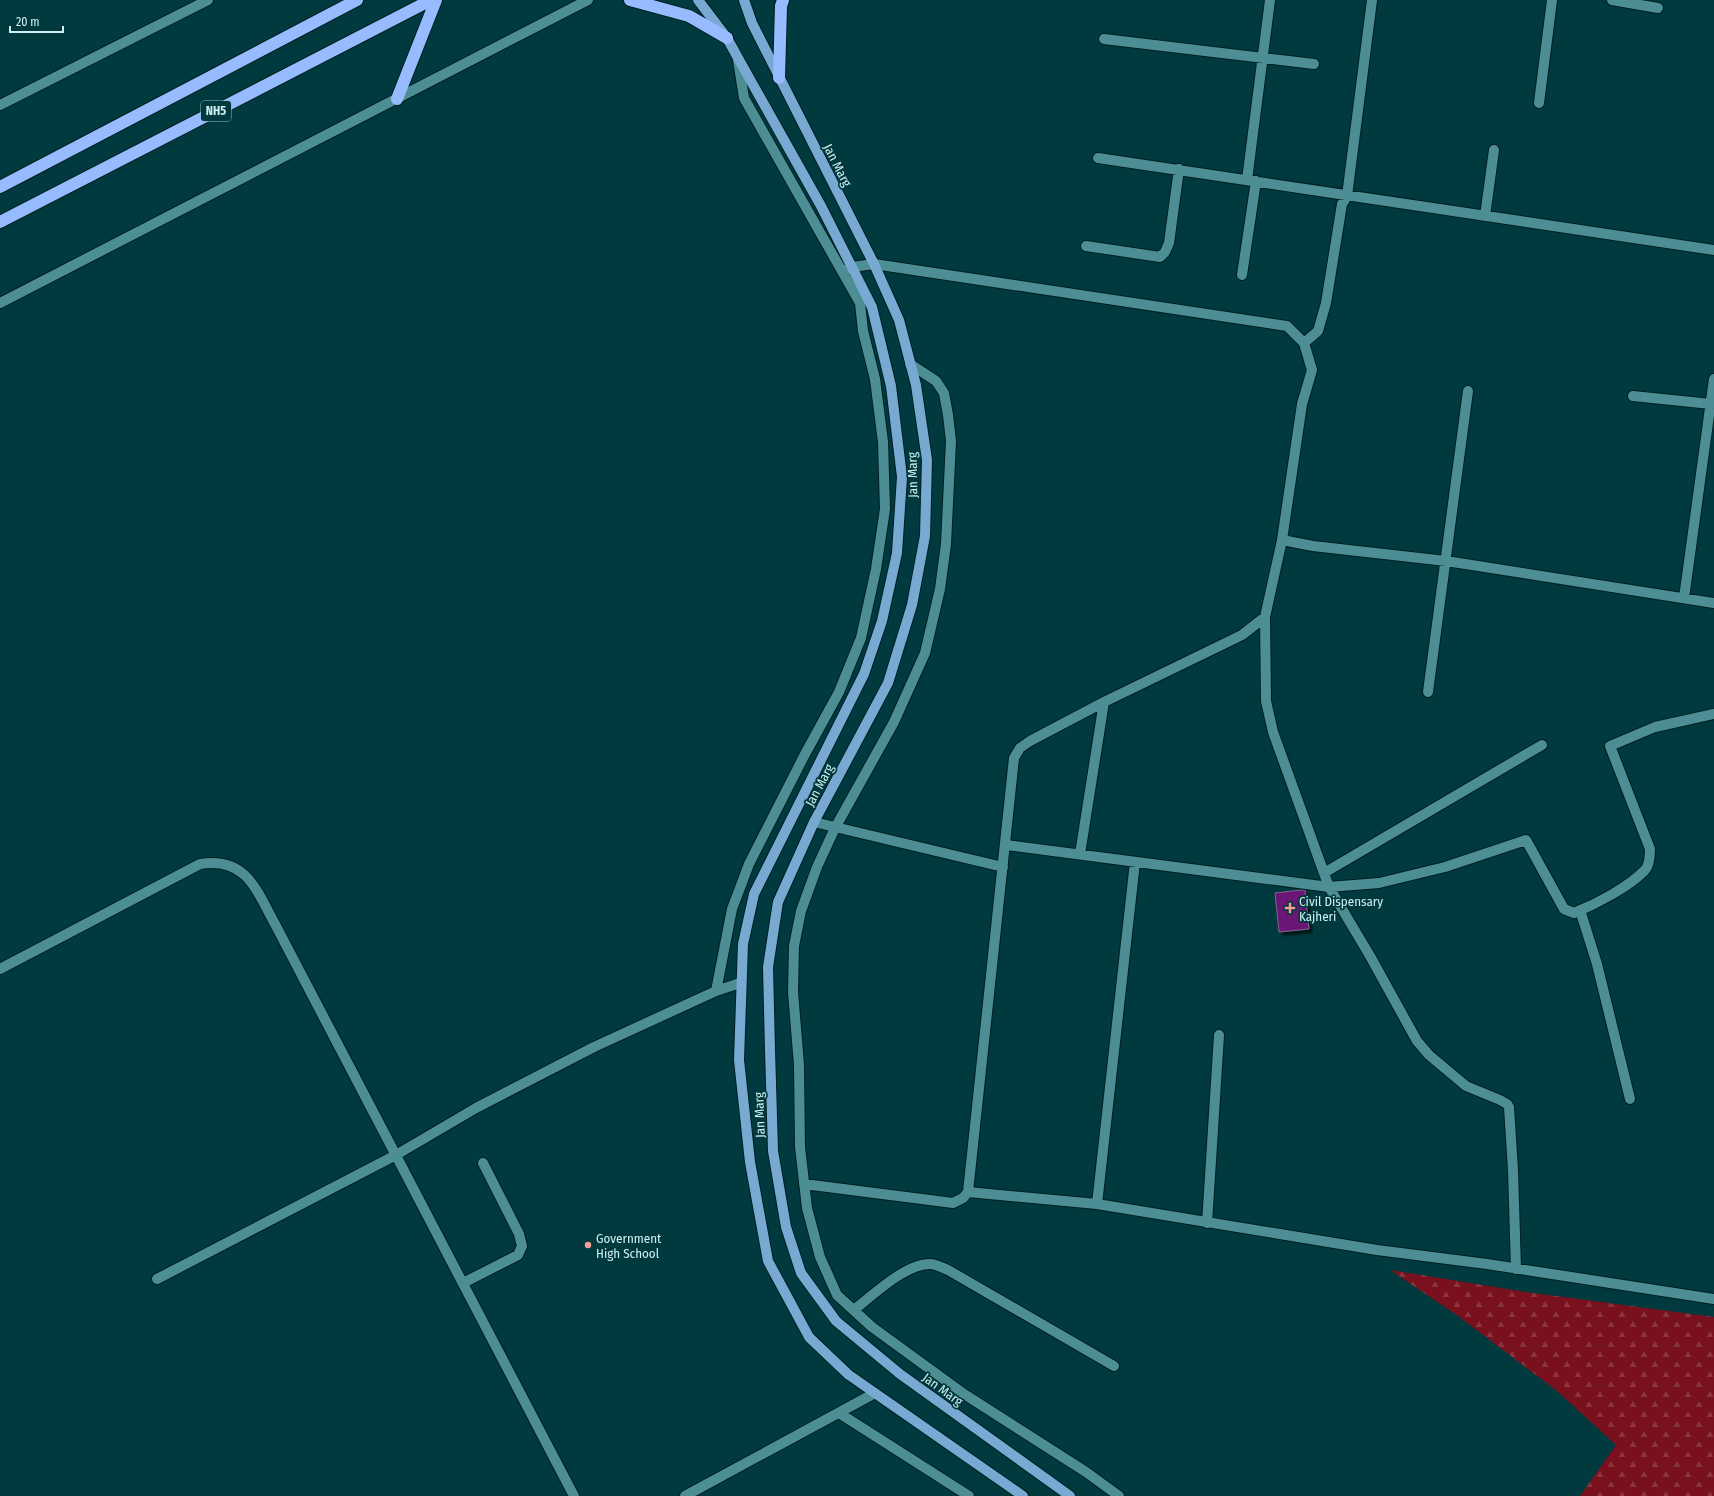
<svg xmlns="http://www.w3.org/2000/svg" width="1714" height="1496" viewBox="0 0 1714 1496" font-family="'Fira Sans Condensed',sans-serif">
<style>
.forest{fill:url(#forest-firs)}
.building{fill:#6a1877;stroke:#826388;filter:url(#shadow)}
.lines{fill:none;stroke-linecap:round;stroke-linejoin:round}
.minor-casing{stroke:#001f22;stroke-width:12}
.major-casing{stroke:#001f22;stroke-width:12}
.highway-casing{stroke:#001f22;stroke-width:14}
.minor{stroke:#4c8e93;stroke-width:10}
.major{stroke:#78a9d3;stroke-width:10}
.highway{stroke:#96bbfe;stroke-width:12}
.poi-dot{fill:#f59b98;stroke:#003a3e;stroke-width:1.5}
.labels{text-anchor:middle;stroke-width:3.5;stroke-linejoin:round;paint-order:stroke}
.shield{fill:#003a3e;stroke:#90b8bb;stroke-width:1}
.shield-label{font-size:12px;font-weight:bold;fill:#ceeef0}
.street-label{font-size:13px;fill:#ceeef0;stroke:#003a3e}
.poi-label{font-size:13px;fill:#ceeef0;stroke:#003a3e;text-anchor:start}
</style>
<defs>
<pattern id="forest-firs" width="22" height="20" patternUnits="userSpaceOnUse"><rect width="22" height="20" fill="#78111d"/><path d="M5 1l3.5 6h-7zM16 11l3.5 6h-7z" fill="#8a343e"/></pattern>
<filter id="shadow"><feDropShadow dx="3.5" dy="3.5" stdDeviation="1" flood-color="#0009"/></filter>
</defs>
<rect width="100%" height="100%" fill="#003a3e"/>
<path class="forest" d="M1390,1270l136,22 188,25v179h-134l36,-51 -59,-54 -99,-75z"/>
<path class="building" d="M1301,890h4l4,39 -30,3 -4,-39z"/>
<g class="lines">
<g class="minor-casing">
<path id="minor" d="M1612,0l46,8
M1104,39l210,25
M1539,103l13,-103
M0,105l208,-105
M1098,158l616,92
M1247,180l23,-180
M1485,216l9,-66
M1086,246l74,11 5,-5 4,-9 10,-74
M843,272l9,-5 22,-3 413,62 17,17 8,27 -10,34 -20,136 -17,77 -23,18 -138,67 -74,39 -10,7 -6,10 -46,434 129,12 280,46 110,14 227,35
M1242,275l14,-94
M0,303l588,-303
M1304,343l14,-12 8,-28 16,-99 5,-8 25,-196
M910,364l26,17 8,12 4,22 3,26 -5,103 -6,45 -15,64 -31,69 -59,106 -18,39 -16,44 -7,35 -1,46 6,73 1,82 7,61 13,49 17,38 35,32 92,67 122,78 33,24
M1633,396l78,8
M1282,540l31,6 133,15 268,42
M1684,598l30,-219
M1428,692l40,-301
M814,822l189,45
M1006,845l323,42 -56,-155 -7,-31 -1,-84
M1080,854l24,-152
M1324,873l218,-128
M1580,910l17,54 33,135
M0,969l200,-105c47,-7 56,26 75,60l299,572
M716,991l16,-82 17,-45 55,-108 35,-64 22,-54 15,-69 9,-60 -2,-67 -8,-63 -12,-48 -3,-28 -116,-205 -6,-38
M804,1184l149,19 10,-5 5,-6
M1097,1204l38,-342
M1207,1223l12,-188
M1516,1269l-3,-99 -4,-63 -2,-3 -7,-4 -34,-14 -37,-31 -12,-14 -47,-85 -41,-69 50,-4 66,-16 81,-27 38,69 10,4c22,-9 55,-26 71,-43 5,-5 5,-15 5,-21l-40,-103 45,-19 59,-13
M157,1279l239,-124 80,-47 118,-61 122,-56 24,-8
M463,1283l55,-28 4,-9 -3,-12 -36,-71
M854,1310c19,-15 51,-46 76,-46 6,0 13,4 18,6l166,96
M839,1413l130,83
M685,1496l190,-103"/>
</g>
<g class="major-casing">
<path id="major" d="M698,0l29,38 11,20 83,148 51,101 19,79 11,91 -5,76 -15,68 -18,53 -110,220 -11,50 -4,116 11,102 18,99 41,76 40,38 174,121
M744,0l8,23 122,241 25,56 17,65 11,75 -2,76 -13,69 -24,78 -74,139 -36,80 -10,65 2,83 3,101 13,76 15,46 35,48 64,53 170,122"/>
</g>
<g class="highway-casing">
<path id="highway" d="M630,0l59,16 38,22
M779,78l2,-72 2,-6
M397,99l39,-99
M0,187l357,-187
M0,222l431,-222"/>
</g>
<use href="#minor" class="minor"/>
<use href="#major" class="major"/>
<use href="#highway" class="highway"/>
</g>
<g class="poi-dot">
<path d="M1288 902h4v4h4v4h-4v4h-4v-4h-4v-4h4z"/>
<circle cx="588" cy="1245" r="4"/>
</g>
<g class="labels">
<rect class="shield" x="201" y="101" width="30" height="20" rx="3"/>
<g class="shield-label">
<text x="216" y="115">NH5</text>
</g>
<g class="street-label">
<text transform="translate(838 165) rotate(63)" y="5">Jan Marg</text>
<text transform="translate(912 475) rotate(-91)" y="5">Jan Marg</text>
<text transform="translate(819 785) rotate(-62)" y="5">Jan Marg</text>
<text transform="translate(759 1115) rotate(-92)" y="5">Jan Marg</text>
<text transform="translate(943 1389) rotate(36)" y="5">Jan Marg</text>
</g>
<g class="poi-label">
<text x="1299" y="906">Civil Dispensary<tspan x="1299" dy="15">Kajheri</tspan></text>
<text x="596" y="1243">Government<tspan x="596" dy="15">High School</tspan></text>
</g>
</g>
<path d="M10 26v6h53v-6" fill="none" stroke="#ceeef0" stroke-width="2"/>
<text x="16" y="26" font-size="12" fill="#ceeef0" stroke="#003a3e" stroke-width="3" paint-order="stroke">20 m</text>
</svg>
